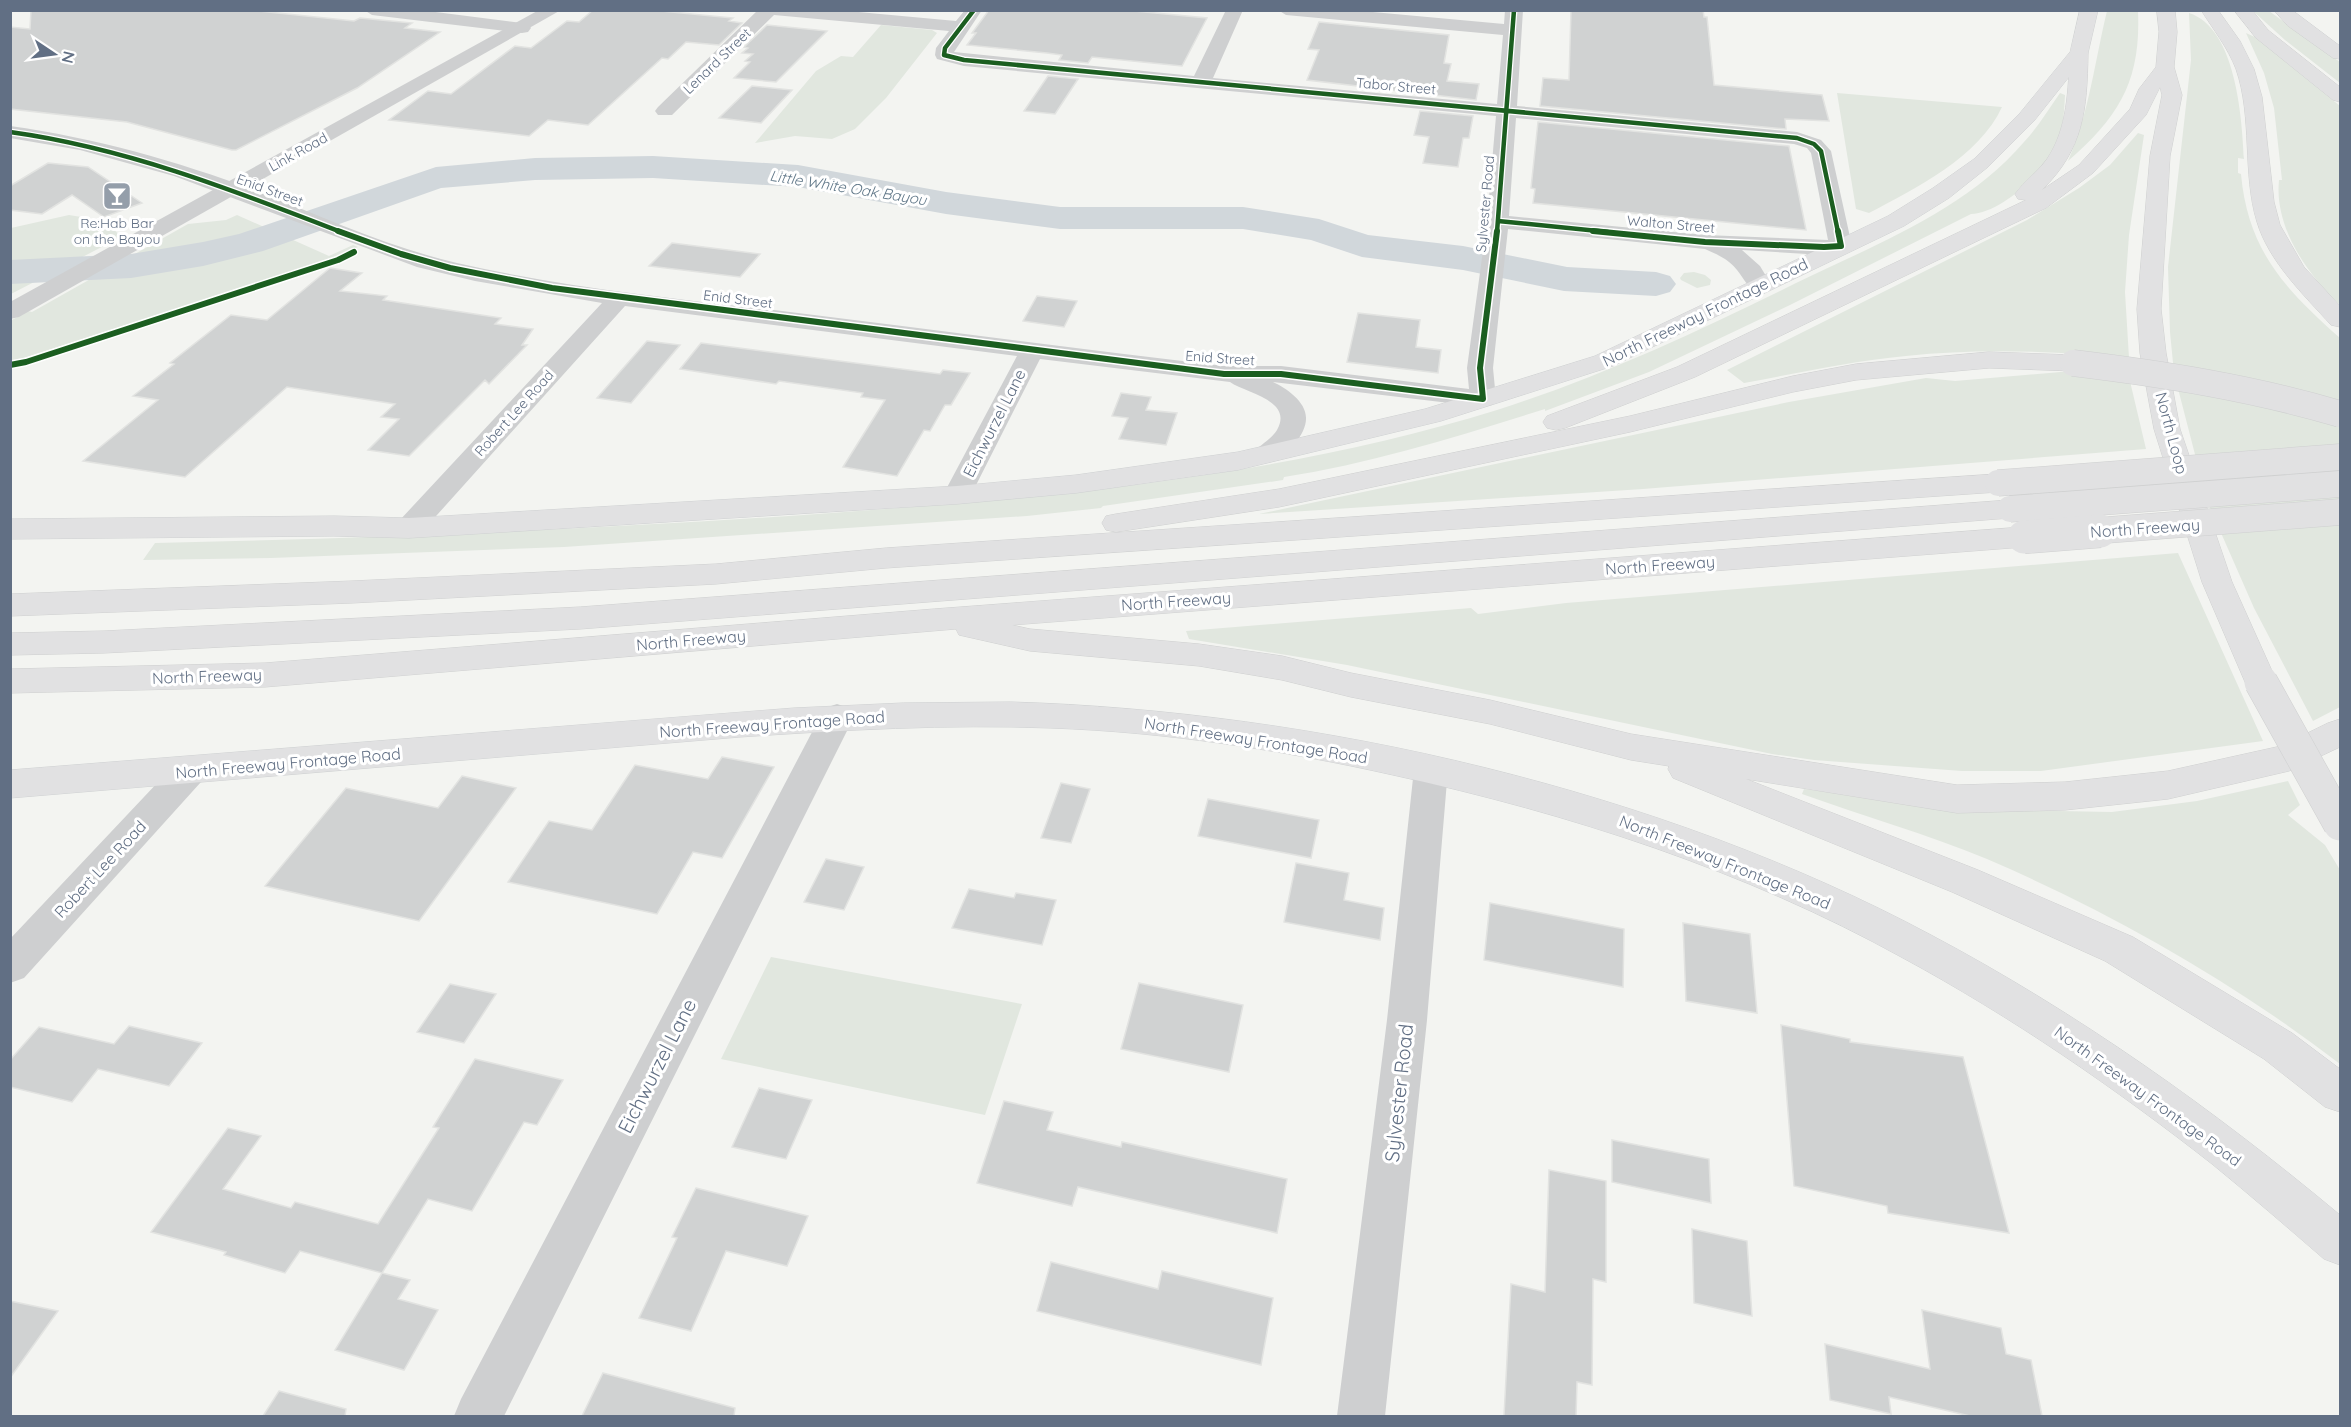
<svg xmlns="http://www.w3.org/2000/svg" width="2351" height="1427" viewBox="0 0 2351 1427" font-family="Quicksand,sans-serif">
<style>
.green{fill:#e1e7df}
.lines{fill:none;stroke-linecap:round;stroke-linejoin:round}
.river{fill:#d1d7db;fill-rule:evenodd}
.building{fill:#d0d2d2;stroke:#e2e3e1;stroke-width:1.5}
.secondary-casing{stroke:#cfd1d2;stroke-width:1}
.motorway-casing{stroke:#cfd0d0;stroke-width:1}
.minor{fill:#cecfd0;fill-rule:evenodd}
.tertiary{fill:#cecfd0;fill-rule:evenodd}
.secondary{fill:#e1e1e2;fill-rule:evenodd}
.motorway{fill:#e1e1e2;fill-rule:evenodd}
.motorway-bridge-far1-casing{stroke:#cfd0d0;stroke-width:27;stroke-linecap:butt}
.motorway-bridge-casing{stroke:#cfd0d0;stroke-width:34;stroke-linecap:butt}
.motorway-bridge-far1{stroke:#e1e1e2;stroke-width:26}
.motorway-bridge{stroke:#e1e1e2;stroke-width:33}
.cycleway-far1-casing{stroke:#fff;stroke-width:7}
.cycleway-casing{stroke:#fff;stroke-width:9}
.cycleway-far1{stroke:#1b5e20;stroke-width:4.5}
.cycleway{stroke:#1b5e20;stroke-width:6}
.labels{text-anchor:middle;stroke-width:6;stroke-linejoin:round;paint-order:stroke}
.far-street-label{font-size:14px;fill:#616f84;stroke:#fff}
.far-poi-label{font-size:14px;fill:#616f84;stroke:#fff}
.far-water-label{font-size:15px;font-style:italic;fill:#617889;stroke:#fff}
.street-label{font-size:16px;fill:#616f84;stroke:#fff}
.near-street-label{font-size:20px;fill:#616f84;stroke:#fff}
</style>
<rect width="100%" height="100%" fill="#f3f4f1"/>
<path class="green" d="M2107,11h31c3,69 -18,105 -70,150 21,-47 27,-101 39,-150z
M2253,11h16l71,51v21l-55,-43z
M2189,13c47,15 53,104 55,146l-6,-1v15l3,1c7,77 44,115 99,164v369l-27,14 -59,-113 -47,-107 -33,-128 -4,-41 -2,-65 23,-207z
M881,25l51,5 5,3 -51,65 -31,31 -23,10 -37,-3 -40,7 61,-72 25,-15 12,1z
M2246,33l11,5 83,68v199c-32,-30 -66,-77 -61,-125h3l-8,-72 -10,-35z
M1837,93l165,14c-23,50 -87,82 -133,106l-13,-4z
M2060,93l5,2c-1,20 -2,42 -13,59 -14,24 -53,59 -81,60l-181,91 -141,67 -104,39v-2c-86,27 -172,54 -261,68l-1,3 -180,26 -2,2 -74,8 -463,31 -293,11 -128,2 12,-17c226,-5 451,-14 676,-30 225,-16 449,-36 666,-103 103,-33 200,-78 297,-126 80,-39 171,-73 230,-142 14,-15 24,-32 36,-49z
M2138,133l6,2 -15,100 -4,57 4,66c-75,-7 -149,-10 -223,-2 -54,5 -108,17 -162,27l-17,-13 300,-150 52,-32 31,-23z
M69,215l37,6 15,16 -110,57v-66z
M237,215l92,41 24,-11 5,2 -36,15 -311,100 -1,-41 18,-10 4,1 156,-88 38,-4z
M1694,272l11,3 6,5 -1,5 -13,3 -16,-8 -1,-2 4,-5z
M2072,371l57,6 17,72 -503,40 -384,25 530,-112 137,-24 29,3z
M2178,553l85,188 -222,30h-79l-148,-11 -42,-6 -425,-89 -158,-26 -3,-8 285,-23 7,6 88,-11z
M2288,781l12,24 -12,10 37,30 15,25v194c-108,-83 -228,-151 -353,-205 -60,-25 -124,-43 -185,-65l2,-5 156,20 152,3 85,-11z
M771,957l251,47 -37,111 -264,-56z"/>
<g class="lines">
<path class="river" d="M653,156l145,9 148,27 114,15h183l76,12 49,16 95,11 104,21 89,5 14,4 6,8 -6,8 -14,4 -92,-5 -101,-21 -101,-13 -51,-17 -68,-11h-183l-114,-15 -148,-27 -145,-9 -118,2 -94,8 -178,63 -60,15 -72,12 -121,6v-24l121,-6 72,-12 36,-8 197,-67 99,-9z"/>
</g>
<path class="building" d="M31,10h218l105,11 6,-3 52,5 -7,5 35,4 -83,56 -121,62h-4l-105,-28 -117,-13v-82l20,2z
M593,10h58l82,8 -4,3 13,2 -23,22 -33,-3 -18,17 -6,-1 -74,67 -40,-5 -19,16 -140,-16 39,-29 23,3 64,-48 16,2 36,-27 12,1z
M989,10h135l83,8 -25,48 -90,-9 -4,6 -29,-3 3,-5 -15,-2 -80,-8 9,-12h-4z
M1571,10h132l1,7h3l7,68 108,10 7,26 -44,-2 1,10 -246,-23 3,-28 26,2z
M1319,22l130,13 -5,28 7,1 -4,17 32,3 -3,16 -169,-20 12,-30 -11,-1z
M767,25l60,6 -51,51 -42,-4 16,-16 -5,-1 8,-7 -11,-1 6,-5 -4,-1z
M1048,76l30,3 -23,35 -31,-3z
M752,86l40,4 -31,33 -42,-5z
M1420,111l53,5 -4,22h-6l-5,29 -35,-4 6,-26 -15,-2z
M1538,122l251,24 17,84 -273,-27 2,-14 -4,-1z
M48,163l40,4 54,36 -38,14 -32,-22 -30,19 -32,-4v-24z
M672,243l88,11 -20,23 -91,-11z
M330,268l32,5 -22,18 47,5 -4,4 118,18 -6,6 38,5 -11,16h5l-38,39 -4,-4 -76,76 -41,-6 31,-31 -18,-2 14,-13 -108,-17 -102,90 -102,-16 75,-61 -25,-4 41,-32 -4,-1 61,-48 36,5z
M1037,296l40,5 -13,26 -41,-6z
M1358,313l62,7 -4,27 25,3 -3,23 -91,-11z
M647,341l33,4 -49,58 -34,-5z
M701,343l239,31 3,-4 27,3 -19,32h-6l-15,26 -6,-1 -27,46 -54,-9 42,-67 -24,-3 2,-4 -84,-12 -3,3 -96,-15z
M1121,393l30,4 -5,13 31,3 -11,32 -47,-6 9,-21 -16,-2z
M722,757l52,10 -52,91 -29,-6 -36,62 -149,-32 41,-61 43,9 43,-65 73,14z
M462,776l54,12 -97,133 -154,-35 81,-98 92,20z
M1061,783l29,6 -19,54 -30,-5z
M1208,799l111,21 -8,38 -113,-22z
M826,859l38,8 -20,43 -40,-8z
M1296,863l53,10 -5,27 40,8 -4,32 -96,-18z
M969,889l45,9 2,-5 40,7 -14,45 -90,-17z
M1490,903l134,26 -1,58 -139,-27z
M1683,923l67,11 7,79 -71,-12z
M1139,983l104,22 -14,67 -108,-23z
M450,984l46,10 -32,49 -47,-11z
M1781,1025l69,14v3l113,15 46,176 -121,-20 -1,-7 -93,-20z
M129,1026l73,17 -33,43 -71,-17 -26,33 -62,-15v-27l29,-33 75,17z
M475,1059l88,21 -26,45 -13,-3 -52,89 -44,-12 -46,74 -82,-22 -15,22 -61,-18 2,-3 -75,-20 77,-104 33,8 -38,53 68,19 4,-6 83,22 61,-96 -6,-1z
M759,1088l53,12 -26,59 -54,-12z
M1004,1101l49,11 -6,18 74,17 1,-5 165,37 -10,54 -199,-46 -6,19 -95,-23z
M1612,1140l97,19 2,44 -99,-21z
M1549,1170l57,11v101l-13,-3 -1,106 -15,-3 -1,34h-72l7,-132 34,8z
M696,1188l112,28 -21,50 -61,-15 -35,80 -52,-13 38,-80 -5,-1z
M1692,1229l55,12 5,75 -58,-13z
M1051,1262l107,27 4,-18 111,27 -12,67 -224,-54z
M382,1273l28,7 -12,19 40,11 -34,60 -69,-20z
M10,1301l48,10 -48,67z
M1922,1310l79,18 5,26 25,6 11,56h-72l-81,-19 2,17 -61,-14 -5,-56 105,25z
M603,1373l132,35 -1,8h-152z
M279,1391l67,18 -1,7h-82z"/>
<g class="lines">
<g class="secondary-casing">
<path id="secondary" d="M2080,10h18l-10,43 -54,68 -46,46 -39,31 -45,28 -291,140 -172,55 -203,49 -162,23 -119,11 -548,34 -75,-2 -324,3v-20l324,-3 75,2 548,-32 119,-11 162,-23 187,-43 170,-53 293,-140 45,-28 41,-29 46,-46 50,-61z
M1011,702c306,9 649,88 920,233 147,78 282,174 409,280v50l-16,-6c-37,-32 -74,-64 -112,-95 -97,-76 -200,-147 -309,-206 -159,-88 -332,-144 -510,-183 -112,-25 -227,-43 -342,-47 -104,-4 -207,2 -311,9l-730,61v-28l784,-62 109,-5z"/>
</g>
<g class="motorway-casing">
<path id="motorway" d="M2157,10h18l2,22 -3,35 8,28 -12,61 -9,153 5,44 14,76 52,153 45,100 -5,8 -11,4 -11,-4 -5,-8 -43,-100 -48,-153 -14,-76 -3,-44 13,-153 12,-61 -2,-8 -14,28 -53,58 -47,35 -351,169 -130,51 -9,2 -9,-2 -4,-6 4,-6 130,-49 349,-167 -8,-1 -3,-5c9,-13 23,-22 32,-35 21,-31 21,-70 23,-106l3,-4h12l3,4c-1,56 -4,96 -46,137l37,-25 51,-56 9,-20 17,-22 3,-35z
M2201,10h17l22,31 14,28 8,28 12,105 6,23 24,42 36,39v21l-9,-2c-27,-30 -62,-63 -74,-103 -15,-49 -4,-104 -21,-153 -8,-21 -23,-40 -35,-59z
M2234,10h18l16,20 72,57v15l-7,-2 -77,-62z
M2274,10h18l48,36v13l-7,-1 -45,-32z
M1989,352l84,3 9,3 4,5 -4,5 -9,3 -84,-3 -133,12 -63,12 -163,40 -351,75 -163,25 -10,-2 -4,-7 4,-7 10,-2 163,-25 351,-73 163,-40 63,-12z
M1998,474l10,3 4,6 -4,6 -10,3 -1112,76 -170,16 -364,19 -342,13v-22l342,-13 364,-17 170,-16z
M2010,500l10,2 4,7 -4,7 -10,2 -1430,111 -476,24 -94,2v-22l94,-2 476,-24z
M2024,527l10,3 5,7 -5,7 -10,3 -1012,78 18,4 169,15 83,12 69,17 139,27 141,34 326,51 108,-3 103,-11 113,-25 47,-23 12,-4v28l-51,24 -121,28 -103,11 -108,3 -211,-34 232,91 155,67 159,96 48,36v43l-15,-5 -61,-48 -159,-98 -153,-69 -279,-114 -5,-9 1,-3 -38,-6 -141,-36 -139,-27 -69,-17 -83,-14 -169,-15 -71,-16 -3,-6 -691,58 -255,6v-24l255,-6 669,-54z"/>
</g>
<path class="minor" d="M364,10h56l102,13 6,1 3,4 -3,4 -6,1 -150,-18z
M758,10h79l119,11 9,-11h17l-28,42 240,24 32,-66h17l-30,68 284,26 6,-69 -217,-20 -8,-5h73l153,14 1,-14h18l-6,96 280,26 24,8 10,11 21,95 -3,5 -42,3 -65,-4 18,16 12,20 -4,5 -8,2 -8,-2c-18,-25 -17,-29 -47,-42l-197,-20 -15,139 3,31 -4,6 -9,2 -210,-25c13,6 34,20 33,37 0,15 -18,35 -31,41 -7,3 -12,2 -19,0l-4,-6c7,-9 19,-14 25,-24 17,-30 -32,-37 -47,-48l-190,-23 -69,136 -4,6 -10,3 -10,-3 -4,-6 74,-139 -392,-50 -206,229 -10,3 -10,-3 -4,-7 4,-7 203,-218 -127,-22 -58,-14 -243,-91 -94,-26 -70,-12v-12c85,12 167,35 247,65 66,26 131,56 200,72 109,25 222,36 333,49 145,18 289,37 434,54h57l188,23 -2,-21 20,-147 9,-105 -532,-50 -27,-7 -2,-4 1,-7 13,-17 -175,-16 -102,100h-14l-3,-4 3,-4zM1516,118l278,26 13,4 4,5 17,87 -123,-5 -196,-19z
M837,704l12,4 5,9 -350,699h-50l7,-17 359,-682 5,-9z
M1431,756l12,4 5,9 -21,251 -42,396h-48l50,-396 27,-251 5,-9z
M189,759l12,3 5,10 -5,10 -177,196 -14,5v-44l167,-177z"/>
<path class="tertiary" d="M539,10h22l-542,307 -9,2v-17z"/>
<use href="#secondary" class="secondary"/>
<use href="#motorway" class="motorway"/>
<g class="motorway-bridge-far1-casing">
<path id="motorway-bridge-far1" d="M2073,363c91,11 179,25 267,51
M1998,483l342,-26
M2010,509l330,-25
M2081,532l259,-20"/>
</g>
<g class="motorway-bridge-casing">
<path id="motorway-bridge" d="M2024,537l76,-6
M2261,682l79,142"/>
</g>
<use href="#motorway-bridge-far1" class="motorway-bridge-far1"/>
<use href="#motorway-bridge" class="motorway-bridge"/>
<g class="cycleway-far1-casing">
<path id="cycleway-far1" d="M974,10l-29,38 -1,7 20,5 833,78 17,6 7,7 17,81
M10,132c116,16 223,58 331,100
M1498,221l110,11
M1497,232l17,-222"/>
</g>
<g class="cycleway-casing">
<path id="cycleway" d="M338,231l63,23 49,14 102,20 672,86h57l202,25 -3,-31 17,-137
M1593,231l112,11 119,5 17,-1 -3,-15
M10,365l16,-3 312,-102 16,-8"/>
</g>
<use href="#cycleway-far1" class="cycleway-far1"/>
<use href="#cycleway" class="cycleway"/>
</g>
<defs>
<g id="bar-square" transform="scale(1.5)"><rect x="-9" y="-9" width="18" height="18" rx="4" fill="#949eaa" stroke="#fff"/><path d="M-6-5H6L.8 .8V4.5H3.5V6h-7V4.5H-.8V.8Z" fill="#fff"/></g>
</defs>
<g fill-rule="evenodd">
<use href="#bar-square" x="117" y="196"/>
</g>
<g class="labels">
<g class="far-street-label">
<text transform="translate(717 61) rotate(-44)" y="5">Lenard Street</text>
<text transform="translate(1396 86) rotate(5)" y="5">Tabor Street</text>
<text transform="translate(298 152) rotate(-29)" y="5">Link Road</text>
<text transform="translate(270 190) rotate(20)" y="5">Enid Street</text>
<text transform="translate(1485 204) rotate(-85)" y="5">Sylvester Road</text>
<text transform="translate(1671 224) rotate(5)" y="5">Walton Street</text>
<text transform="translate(738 299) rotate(7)" y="5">Enid Street</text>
<text transform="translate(1220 358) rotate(4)" y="5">Enid Street</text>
<text transform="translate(514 413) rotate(-48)" y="5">Robert Lee Road</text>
</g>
<g class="far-poi-label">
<text x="117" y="228">Re:Hab Bar<tspan x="117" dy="16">on the Bayou</tspan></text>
</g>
<g class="far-water-label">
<text transform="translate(848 188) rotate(9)" y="5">Little White Oak Bayou</text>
</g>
<g class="street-label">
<text transform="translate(1705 312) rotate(-26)" y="6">North Freeway Frontage Road</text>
<text transform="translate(994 423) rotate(-63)" y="6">Eichwurzel Lane</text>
<text transform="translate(2172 433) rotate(75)" y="6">North Loop</text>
<text transform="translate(2145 528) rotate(-4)" y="6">North Freeway</text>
<text transform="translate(1660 565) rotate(-4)" y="6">North Freeway</text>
<text transform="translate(1176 601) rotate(-4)" y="6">North Freeway</text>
<text transform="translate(691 640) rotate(-5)" y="6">North Freeway</text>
<text transform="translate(207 676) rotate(-2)" y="6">North Freeway</text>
<text transform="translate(772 724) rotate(-4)" y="6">North Freeway Frontage Road</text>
<text transform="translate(1256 740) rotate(9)" y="6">North Freeway Frontage Road</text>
<text transform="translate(288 763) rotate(-5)" y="6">North Freeway Frontage Road</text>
<text transform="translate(1725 862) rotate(22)" y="6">North Freeway Frontage Road</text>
<text transform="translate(100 869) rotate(-47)" y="6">Robert Lee Road</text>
<text transform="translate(2148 1096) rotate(36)" y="6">North Freeway Frontage Road</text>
</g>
<g class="near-street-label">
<text transform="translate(657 1066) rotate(-63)" y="7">Eichwurzel Lane</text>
<text transform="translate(1399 1093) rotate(-84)" y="7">Sylvester Road</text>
</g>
</g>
<rect width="2351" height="1427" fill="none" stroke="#616f84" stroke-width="24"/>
<g transform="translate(54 54) rotate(103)" stroke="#ffffff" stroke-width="4.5" paint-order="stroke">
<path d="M0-4.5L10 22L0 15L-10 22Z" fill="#616f84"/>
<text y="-9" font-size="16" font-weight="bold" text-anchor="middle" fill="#616f84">N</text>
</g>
</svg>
